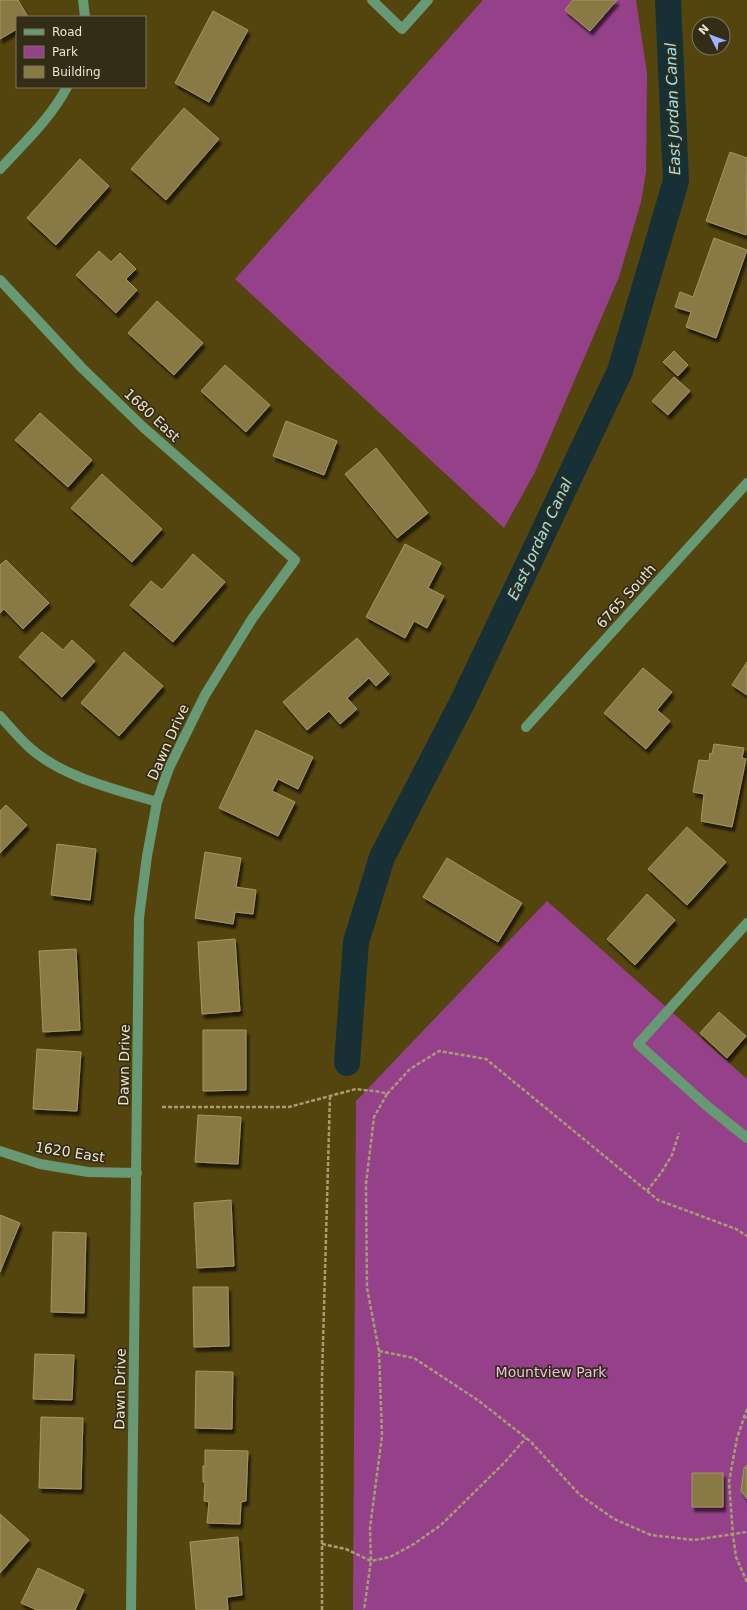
<svg xmlns="http://www.w3.org/2000/svg" width="747" height="1610" viewBox="0 0 747 1610" font-family="'DejaVu Sans',sans-serif">
<style>
.green{fill:#94418a}
.lines{fill:none;stroke-linecap:round;stroke-linejoin:round}
.canal{stroke:#163036;stroke-width:26}
.building{fill:#897945;stroke:#a59561;filter:url(#shadow)}
.path{stroke:#a79c74;stroke-width:2.5;stroke-dasharray:4 2;stroke-linecap:butt}
.minor{stroke:#679975;stroke-width:10}
.labels{text-anchor:middle;stroke-width:3.5;stroke-linejoin:round;paint-order:stroke}
.street-label{font-size:14px;fill:#ede5ca;stroke:#332c17}
.park-label{font-size:14px;fill:#f1bee8;stroke:#332c17}
.water-label{font-size:15px;font-style:italic;fill:#96e4f4;stroke:#332c17}
</style>
<defs>
<filter id="shadow"><feDropShadow dx="2.5" dy="4.5" stdDeviation="1" flood-color="#0009"/></filter>
</defs>
<rect width="100%" height="100%" fill="#54450f"/>
<path class="green" d="M483,0h153l11,74 -1,98 -5,30 -22,75 -84,195 -31,56 -269,-249z
M547,901l200,178v531h-394l3,-509z"/>
<g class="lines">
<path class="canal" d="M347,1063l9,-121 26,-85 81,-156 157,-330 56,-190 -8,-181"/>
</g>
<path class="building" d="M0,0h18l10,17h-11v12l-17,10z
M573,0h44l-27,31 -25,-21z
M213,11l35,19 -39,72 -34,-19z
M184,108l35,31 -53,61 -35,-31z
M730,152l17,6 -1,77 -40,-14z
M80,159l29,27 -53,59 -29,-27z
M714,238l33,12 -31,88 -30,-11 5,-15 -16,-5 5,-15 13,5z
M99,251l12,11 9,-9 16,16 -10,10 11,11 -21,23 -40,-38z
M157,301l46,42 -29,32 -46,-42z
M674,351l14,14 -10,11 -15,-14z
M225,365l45,40 -24,27 -45,-41z
M674,377l16,14 -22,24 -16,-14z
M40,413l52,47 -24,27 -53,-47z
M286,421l51,20 -13,34 -51,-19z
M376,448l52,65 -31,25 -52,-64z
M102,474l60,55 -30,33 -61,-54z
M405,544l36,19 -13,25 16,8 -17,32 -13,-7 -9,17 -39,-21z
M193,554l32,28 -52,60 -43,-37 21,-24 11,9z
M6,560l43,43 -26,26 -19,-20 -4,4v-48z
M42,632l21,18 9,-10 23,21 -33,36 -43,-40z
M357,638l32,36 -13,12 -7,-8 -22,20 10,11 -17,15 -11,-13 -22,19 -24,-28z
M124,652l39,34 -44,50 -38,-33z
M747,662v33l-15,-10z
M643,668l29,24 -15,18 13,11 -24,28 -42,-36z
M256,730l57,27 -15,32 -20,-10 -6,12 23,11 -17,34 -59,-28z
M714,744l30,4 -2,10 4,1 -14,68 -31,-6 3,-27 -11,-2 6,-32 10,1 1,-8 2,1z
M6,805l21,20 -27,28v-42z
M687,827l39,35 -39,43 -39,-36z
M57,844l39,5 -6,51 -39,-5z
M205,852l36,6 -5,29 20,3 -3,24 -18,-2 -2,12 -38,-6z
M447,858l75,45 -24,39 -75,-45z
M647,894l28,26 -40,45 -28,-26z
M235,939l5,72 -38,3 -4,-72z
M76,949l4,81 -37,2 -4,-81z
M719,1012l27,24 -19,22 -27,-25z
M203,1030h43v60l-43,1z
M37,1049l44,3 -4,59 -44,-2z
M198,1115l43,2 -3,47 -43,-2z
M231,1200l3,66 -37,2 -3,-65z
M0,1215l20,8 -20,49z
M53,1232l33,1 -2,80 -33,-1z
M193,1287h35l1,59 -35,1z
M35,1354l39,1 -2,45 -39,-1z
M196,1371l37,1 -1,57 -37,-1z
M41,1417l42,1 -2,71 -42,-1z
M205,1450l43,1 -2,50 -5,1 -1,22 -33,-1 2,-21 -5,-1 1,-19h-2v-16h2z
M747,1465v34l-6,-8 3,-23z
M692,1473h31v34h-31z
M0,1514l29,26 -29,33z
M238,1537l4,58 -15,2 1,13h-32l-6,-68z
M38,1568l46,22 -9,20h-38l-16,-7z"/>
<g class="lines">
<path class="path" d="M387,1094l23,-25 29,-18 47,8 172,141 78,29 11,7
M162,1107h127l67,-18 25,3 6,2 -13,23 -8,67 1,104 12,63 3,85 -12,92 1,33 -7,49
M647,1191l14,-18 11,-18 7,-22
M379,1351l35,7 65,43 51,40 50,54 34,24 37,16 43,5 53,-8
M747,1409l-10,29 -8,44 4,53 3,22 11,25
M743,1416l4,2
M322,1544l24,5 25,12 19,-4 24,-13 27,-19 63,-62 22,-25
M322,1610v-232l8,-282"/>
<path class="minor" d="M83,0l2,17
M372,0l30,29 26,-29
M0,169c23,-25 51,-51 67,-82
M0,280l82,88 61,59 152,133 -43,59 -47,76 -36,73 -12,34 -10,54 -8,62 -8,692
M0,716c10,11 19,22 30,32 34,30 85,41 127,54
M526,727l221,-244
M747,923l-109,121 69,62 40,32
M0,1151l40,13 48,8 49,1"/>
</g>
<g class="labels">
<g class="street-label">
<text transform="translate(152 415) rotate(43)" y="5">1680 East</text>
<text transform="translate(626 596) rotate(-48)" y="5">6765 South</text>
<text transform="translate(168 742) rotate(-66)" y="5">Dawn Drive</text>
<text transform="translate(124 1065) rotate(-89)" y="5">Dawn Drive</text>
<text transform="translate(70 1152) rotate(9)" y="5">1620 East</text>
<text transform="translate(120 1389) rotate(-89)" y="5">Dawn Drive</text>
</g>
<g class="park-label">
<text x="551" y="1377">Mountview Park</text>
</g>
<g class="water-label">
<text transform="translate(673 109) rotate(-92)" y="5">East Jordan Canal</text>
<text transform="translate(540 539) rotate(-65)" y="5">East Jordan Canal</text>
</g>
</g>
<rect x="16" y="16" width="130" height="72" fill="#332c17" stroke="#7d765f"/>
<rect x="24" y="29" width="20" height="6" fill="#679975" stroke="#7d765f"/>
<text x="52" y="36" font-size="12" fill="#ede5ca">Road</text>
<rect x="24" y="46" width="20" height="12" fill="#94418a" stroke="#7d765f"/>
<text x="52" y="56" font-size="12" fill="#ede5ca">Park</text>
<rect x="24" y="66" width="20" height="12" fill="#897945" stroke="#7d765f"/>
<text x="52" y="76" font-size="12" fill="#ede5ca">Building</text>
<g transform="translate(711 36) rotate(312)"><circle r="19" fill="#332c17" stroke="#7d765f"/>
<path d="M0-3L7 15L0 10L-7 15Z" fill="#a0b3fd"/>
<text y="-6" font-size="11" font-weight="bold" text-anchor="middle" fill="#ede5ca">N</text>
</g>
</svg>
